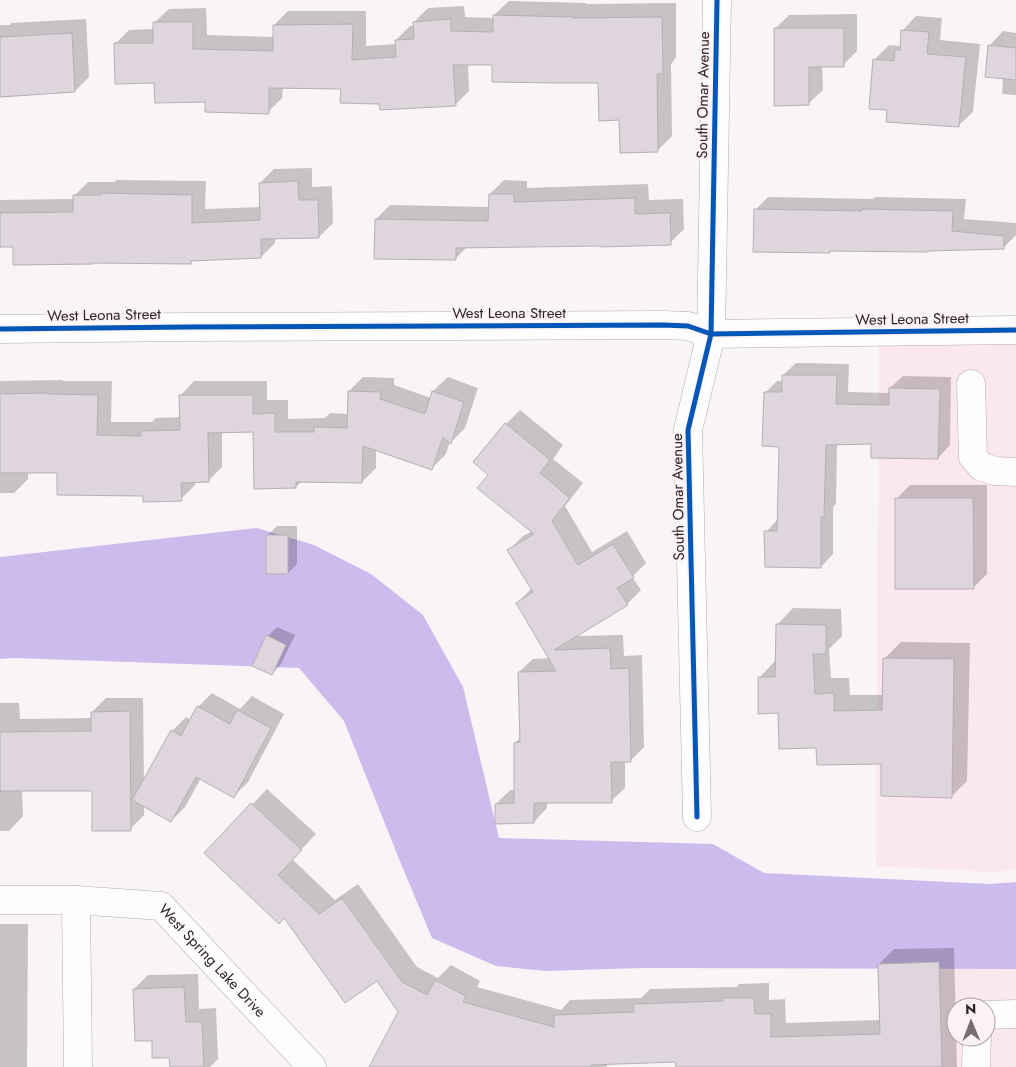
<svg xmlns="http://www.w3.org/2000/svg" width="1016" height="1067" viewBox="0 0 1016 1067" font-family="Jost,sans-serif">
<style>
.built{fill:#fbe8ee;fill-rule:evenodd}
.water{fill:#cebbee}
.shadow{fill:#0003}
.building{fill:#ded6dc;stroke:#b6afb5}
.lines{fill:none;stroke-linecap:round;stroke-linejoin:round}
.minor-casing{stroke:#b4abae;stroke-width:29}
.minor{stroke:#fefdfe;stroke-width:28}
.cycleway-casing{stroke:#fbf2f5;stroke-width:8}
.cycleway{stroke:#0057b8;stroke-width:5}
.labels{text-anchor:middle;stroke-width:5;stroke-linejoin:round;paint-order:stroke}
.street-label{font-size:15px;fill:#322328;stroke:#fbf2f5}
</style>
<rect width="100%" height="100%" fill="#f9f4f6"/>
<path class="built" d="M1016,344v526l-26,2 -114,-6 3,-520z
M877,962h139v105h-136zM956,1007h30v30h-30z"/>
<path class="water" d="M257,528l57,17 57,29 52,41 40,72 36,151 214,6 51,29 226,11 26,-2v87l-375,-1 -94,3 -51,-5 -64,-28 -33,-79 -55,-138 -45,-53 -284,-10 -15,1v-102z"/>
<path class="shadow" d="M509,1l77,2v1l90,-1v55l-5,6 1,72 -14,14 -38,-31 -20,-37 -106,-18h-26l1,27 -14,14 -74,-2 -39,-15 -59,-1 -1,11 -14,14 -62,-11 -51,-19 -40,-38 14,-14 25,-1v-6l15,-14 37,-1 1,27 67,2v-12l14,-14h78v35l31,-2 -1,-4 14,-14h5l-1,-4 14,-14 36,-2 1,11 29,1v-3z
M857,14v37l-14,14h-21l1,25 -15,14 -33,-75 14,-14z
M916,16l26,2 -2,22 40,4 -7,68 -15,14 -70,-17 -13,-50 14,-14 11,1 1,-1 1,-14z
M86,19l3,58 -14,14 -75,4v-70h10l1,-2z
M1003,31l13,2v62l-14,-1 1,-16 -14,-32z
M312,168v19l20,-1 1,37 -14,14 -44,1v5l-14,14 -67,3 -4,3 -176,-17h-14v-46l74,-1v-3l14,-14h27l1,-2 90,1 -1,28 56,-2 -1,-24 14,-14z
M504,180l23,1v7l121,-4 1,16 34,-1 1,30 -14,14 -203,4 -12,12 -79,-40 14,-14 100,2v-13z
M768,197l105,2 3,-2 90,2 -2,20 52,4v12l-13,13 -171,1 -2,3 -75,-42z
M796,363l53,1 -1,28 42,1v-5l13,-12 48,1 -1,68 -12,13 -66,-15 -35,1 -1,60 -3,3v47l-12,13 -55,-35 12,-13 2,-73 -15,-53 12,-12h6v-6z
M363,377l31,1v7l37,13 2,-7 15,-14 30,11 -13,40 -14,14 -1,-1 -4,13 -14,14 -56,-19v19l-14,14 -60,-1 -6,6 -41,-56 -33,1v35l-14,14h-13v4l-14,14 -37,-4 -85,-23h-31v7l-14,14h-14v-112l63,-1v1h49l-1,41h41l4,-4 25,-1 -1,-21 14,-15h73v19h21v19l37,-1 5,-5 18,1 1,-23z
M520,410l43,35 -10,14 30,24 -18,23 27,46 35,-21 19,32 -14,14 9,13 -14,14 -53,32 49,-1 1,21 18,-1 2,92 -14,14h-5v27l-14,13 -64,1v6l-13,14 -38,-18 14,-14h5v-47l6,-6 -2,-65 14,-13 17,-1 -33,-55 15,-15 -23,-38 14,-14 9,-5 -42,-56 -15,-13 31,-38z
M910,485h77v89l-14,14 -77,-89z
M277,526h20v38l-9,9 -21,-37z
M793,608l48,1 1,27 -13,13 2,29h18l1,17h34l1,-37 16,-16 69,1 -3,138 -16,16 -68,-34 -65,-17 -39,-35 -20,-33 16,-17h2v-36z
M277,627l18,8 -14,29 -9,10 -4,-38z
M212,693l28,16 12,-13 32,18 -36,68 -14,14 -33,-18 -16,29 -14,14 -27,-15v9l-14,14 -37,-39h-71l1,26 -14,15h-9v-128h19l1,16 72,-1v-6l14,-14h37l1,84 28,-51 14,-14 5,3 7,-13z
M267,789l49,45 -24,25 43,41 23,-16 59,83 21,11 13,-13 29,16 -3,6 84,23 9,-10 71,-2 9,-9 87,-2 2,-3 30,-1v17l16,-1 1,24 95,-3 -2,-56 15,-15 60,-1 3,119h-280v-7l-71,3 1,4h-232l25,-55 -22,-33 -93,-63 -79,-63z
M0,924h28l-1,143h-27z
M198,974l1,35 17,-1 2,51 -8,8h-39v-11l-18,-17 -19,-50 14,-14z"/>
<path class="building" d="M493,15l79,2v1l90,-1 1,57h-6l1,78 -38,1 -1,-33 -20,1 -1,-38h-39l-67,-1v-17h-39l3,41 -76,4 -1,-6 -39,-1 1,-14 -72,-1v26l-64,-2v-10l-50,1 -1,-20 -39,1 -1,-41h39v-21h40v27l80,2v-26l80,-1 -1,36 44,-3 -1,-17 19,-1 -1,-17 38,-3v12l42,1z
M774,28h70v39h-35v38l-35,1z
M901,30l28,2 -2,22 39,3 -7,70 -73,-5 1,-12 -18,-1 4,-50 21,2 1,-11h5z
M72,33l3,59 -75,5v-60z
M988,45l28,3v32l-31,-3z
M298,181l1,19h19l1,38 -58,1v19l-70,3v3l-98,-1v1l-80,1v-18h-13v-34l73,-1v-17h28v-2l91,2v28l68,-3 -1,-37z
M489,194h25v8l121,-4v16l35,-1 1,32 -70,2v-1l-145,2v12l-82,-1 1,-40 113,2z
M754,209l108,2v-2l91,2 -1,20 52,5v13l-76,2v1l-98,-1v2l-77,-1z
M782,375h55l-1,29 53,1v-17l51,1 -2,70 -67,-1v-14l-45,1 -2,72h-3v51l-56,-1 -1,-36h13l2,-84 -17,-1 2,-54h18z
M348,391l33,1 -1,7 45,15 7,-23 32,11 -13,42 -8,-7 -11,33 -69,-24 -1,37 -66,-1v6l-42,1 -1,-57 -45,1 1,49 -28,1 1,18 -39,1v-6l-86,-1v-22h-57v-79l49,-1v1l49,1 -1,40 44,1v-5l39,-1 -1,-35h74v19l22,-1v19h39v-5l33,1z
M505,423l45,37 -10,13 30,25 -18,23 26,44 35,-21 21,34 -17,10 11,17 -74,45 56,-2 1,21 18,-1 2,94h-20l1,41h-78v20l-39,1v-20l19,-1v-60l6,-1 -2,-70 38,-1 -40,-68 17,-11 -26,-42 27,-16 -57,-46 11,-13 -15,-13z
M895,498h78l1,91h-79z
M266,535h22v39h-22z
M776,624l50,1v29h-13l2,40 19,-1v18l48,-1 1,-52 71,1 -2,139 -71,-2v-32l-64,1 -1,-17 -37,1 -1,-36 -20,1v-37h17z
M266,635l20,10 -14,30 -20,-9z
M197,706l33,18 7,-14 34,18 -37,70 -38,-21 -25,45 -39,-22 39,-70 10,6z
M130,711l1,120h-39v-40h-92v-59l91,-1v-19z
M251,803l51,47 -24,25 41,39 23,-16 60,84 25,13 8,-15 31,16 -3,6 91,25v-12l80,-3v-8l89,-3v-3h31l1,16h16v23l109,-3 -2,-70 61,-2 3,105h-266l-1,-5 -84,3v2h-222l29,-55 -21,-31 -32,22 -61,-85 -5,6 -75,-71z
M184,987l2,35h16l2,45h-34l-1,-9h-17v-17h-17l-2,-52z"/>
<g class="lines">
<g class="minor-casing">
<g id="minor">
<path d="M0,329l187,-2 476,-2 25,1 23,8 305,-4"/>
<path d="M971,384l2,73 9,10 13,4 21,1"/>
<path d="M697,817l-9,-387 23,-96 6,-334"/>
<path id="s1" d="M0,900h76l85,6 151,161"/>
<path d="M76,900l2,167"/>
<path d="M986,1015l30,-1"/>
<path d="M976,1067l1,-30"/>
</g>
</g>
<use href="#minor" class="minor"/>
<g class="cycleway-casing">
<path id="cycleway" d="M0,329l187,-2 476,-2 25,1 23,8 305,-4
M697,817l-9,-387 23,-96 6,-334"/>
</g>
<use href="#cycleway" class="cycleway"/>
</g>
<g class="labels">
<g class="street-label">
<text transform="translate(703 95) rotate(-89)" y="5">South Omar Avenue</text>
<text x="509" y="318">West Leona Street</text>
<text transform="translate(104 315) rotate(-1)" y="5">West Leona Street</text>
<text transform="translate(912 319) rotate(-1)" y="5">West Leona Street</text>
<text transform="translate(678 497) rotate(-91)" y="5">South Omar Avenue</text>
<text dy="5" stroke="none"><textPath href="#s1" startOffset="236">West Spring Lake Drive</textPath></text>
</g>
</g>
<g transform="translate(971 1022) rotate(359)"><circle r="24" fill="#fbf2f5" stroke="#ab9fa3"/>
<path d="M0-4L9 19L0 12L-9 19Z" fill="#786c70"/>
<text y="-8" font-size="14" font-weight="bold" text-anchor="middle" fill="#322328">N</text>
</g>
</svg>
